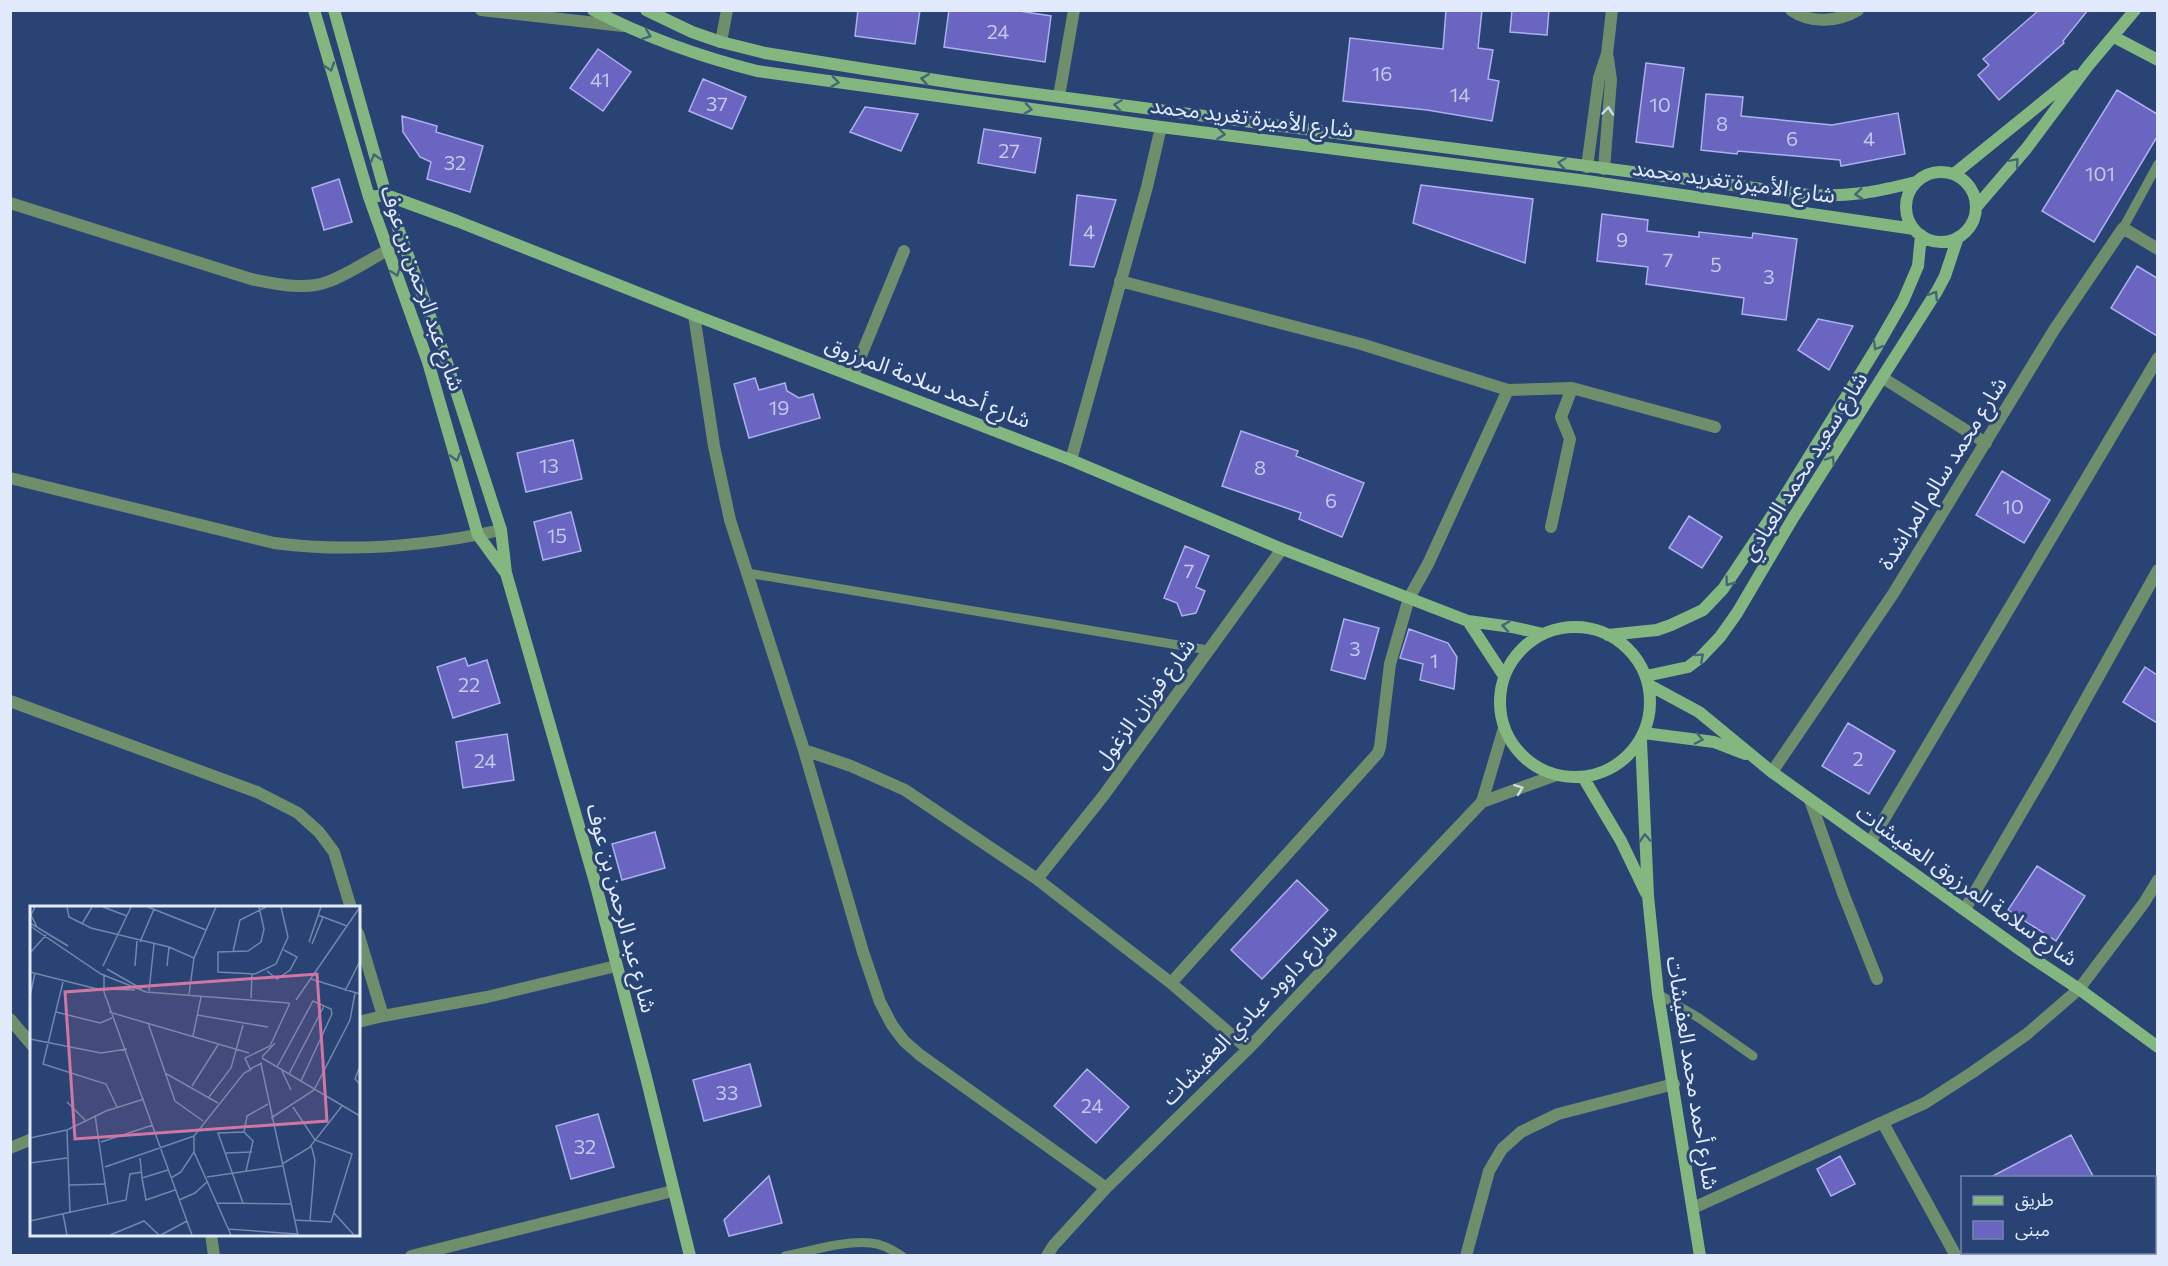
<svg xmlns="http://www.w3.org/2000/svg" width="2168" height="1266" viewBox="0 0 2168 1266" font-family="Commissioner,'Noto Sans Arabic',sans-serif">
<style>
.building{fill:#6965c0;stroke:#adafee;stroke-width:1.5}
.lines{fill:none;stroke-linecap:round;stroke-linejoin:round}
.lane{stroke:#6f8e6c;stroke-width:9}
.street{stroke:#6f8e6c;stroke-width:12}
.secondary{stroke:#84b780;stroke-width:12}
.oneway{stroke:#456678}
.oneway2{stroke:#cfdce6}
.labels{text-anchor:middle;stroke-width:6;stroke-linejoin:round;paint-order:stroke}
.number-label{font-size:20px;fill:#c2c9ed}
.street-label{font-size:22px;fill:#e0eafc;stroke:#2a4375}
.inset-road{fill:none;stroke:#7386ab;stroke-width:1.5}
.view{fill:#d076a3;fill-opacity:0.15;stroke:#d076a3;stroke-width:3}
.inset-edge{fill:none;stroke:#e0eafc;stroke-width:3}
</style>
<rect width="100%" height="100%" fill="#2a4375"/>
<path class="building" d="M858,10h62l-5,34 -60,-8z
M949,10h63l39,6 -6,46 -101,-15z
M1446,10h36l-4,38 15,2 -5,29 11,2 -7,40 -65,-11 -84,-9 7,-63 93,11z
M1512,10h37l-2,25 -37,-3z
M2039,10h49l-25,31 1,2 -65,57 -21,-25 11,-10 -6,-6z
M598,49l33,23 -28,39 -33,-23z
M1646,63l38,5 -11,79 -37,-5z
M703,79l43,18 -14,32 -43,-18z
M2117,90l40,24v23l-63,105 -52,-31z
M1706,94l37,3 -2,19 91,9 66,-12 7,41 -64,12 -1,-6 -102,-9 -1,3 -36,-4z
M865,107l53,7 -17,37 -51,-19z
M402,116l35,10 -1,6 47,14 -13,46 -43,-13 4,-17 -11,-5 -17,-25z
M984,129l57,9 -6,35 -57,-10z
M339,179l13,43 -28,8 -12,-42z
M1421,185l112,14 -8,64 -112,-40z
M1077,195l39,5 -22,67 -24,-2z
M1602,214l46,6 -1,11 52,6v-5l53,6 1,-5 44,6 -11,81 -44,-6 2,-16 -98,-14 2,-17 -51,-6z
M2137,266l20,12v58l-46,-28z
M1818,319l35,7 -24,44 -31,-20z
M755,378l4,12 26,-7 2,8 12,7 14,-4 7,24 -71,20 -15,-54z
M1241,431l57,20 -2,5 68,27 -22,54 -43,-18 2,-6 -79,-27z
M573,440l9,39 -56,13 -9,-39z
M2002,471l48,29 -26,43 -48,-28z
M571,512l10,39 -38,9 -9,-38z
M1689,516l33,21 -20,31 -33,-20z
M1185,546l24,10 -13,31 9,4 -9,22 -14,3 -5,-13 -13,-5z
M1344,619l35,9 -14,51 -34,-9z
M1409,629l39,14 9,14 -3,32 -34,-9 3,-16 -23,-6z
M465,658l3,8 19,-6 13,43 -47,15 -16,-51z
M2145,667l12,8v48l-34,-21z
M1848,723l47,28 -26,43 -47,-28z
M507,734l7,46 -51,8 -7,-46z
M655,832l10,36 -43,12 -10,-36z
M2037,866l48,30 -29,45 -48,-31z
M1297,880l31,30 -66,69 -31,-29z
M750,1064l11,42 -57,15 -11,-41z
M1087,1069l42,38 -33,36 -42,-37z
M598,1114l16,53 -43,12 -15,-53z
M2071,1135l23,43h-105z
M1840,1156l15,28 -24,12 -14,-27z
M769,1176l13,47 -53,13 -5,-16z"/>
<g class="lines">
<path class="lane" d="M2123,228l35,-64
M747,573l461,77
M1658,994l41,24 54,38
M785,1256c26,-5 60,-16 86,-13 11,1 22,7 31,13"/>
<path class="street" d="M481,10l142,16
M1791,10c20,14 47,12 67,0
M721,42l6,-32
M1059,96l15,-86
M1587,167l12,-89 8,-24 5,-44
M1604,169l7,-89 -3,-22
M10,203l241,76c25,5 54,12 79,2 20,-8 39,-21 58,-31
M1120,281l241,63 147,46 64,-2 143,39
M694,315l20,131 16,74 74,230 59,202 17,50 12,23 12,16 16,14 186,133
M853,375l51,-124
M1883,378l103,65
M1071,460l76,-273 14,-60
M10,478l264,65c76,10 153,3 227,-13
M1551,527l19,-88 -9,-22 11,-29
M10,701l247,91 41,21 21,19 15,20 17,56
M804,750l47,16 54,24 132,89 134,104 77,66
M1772,772l121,-178 161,-264 69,-102 35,21
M1810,800l33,93 34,86
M1482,802l74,-27
M1871,841l287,-483
M1037,879l67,-84 178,-246
M1965,909l83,-142 110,-197
M358,933l25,83
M1171,983l207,-230 2,-6 10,-83 19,-66 19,-34 80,-174
M10,1019l22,26
M358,1022l25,-6 104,-19 129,-31
M1883,1123l73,133
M10,1148l22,-9
M1693,1208l232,-105 48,-31 54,-38 52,-45 65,-86 14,-23
M211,1234l3,22
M411,1256l262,-65
M1047,1256l6,-10 53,-58 142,-139 234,-247 22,-74
M1466,1256l23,-85 13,-22 19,-17 37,-18 116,-30"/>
<path class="secondary" d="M314,10l55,187 59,165 50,173 27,37
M334,10l52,185 60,165 55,170 5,43 89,309 51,195 44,179
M593,10c52,27 108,47 164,61l404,56 426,54 327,48
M646,10l46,22 29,10 44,11 99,16 104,16 841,110c42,2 67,-3 107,-13
M2114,37l44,23
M1906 207a35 35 0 1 1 70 0a35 35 0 1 1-70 0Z
M1954,174l121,-98
M369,197l17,-2 71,26 237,94 377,145 211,89 186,72 44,6 31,7
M1977,206l49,-57 62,-83 47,-56
M1468,621l36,55
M1500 702a75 75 0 1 1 150 0a75 75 0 1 1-150 0Z
M1608,635l49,-5 14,-5 32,-15 20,-21 60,-90 92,-149 28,-49 15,-35 3,-31
M1646,676l42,-9 12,-9 20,-21 17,-24 56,-95 144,-227 8,-15 13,-39
M1649,685l50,27 73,60 250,179 57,38 79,58
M1644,733l70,9 31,12
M1641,740l7,156 10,98 42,262
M1583,777l38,64 25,52"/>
</g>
<defs><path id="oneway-chevron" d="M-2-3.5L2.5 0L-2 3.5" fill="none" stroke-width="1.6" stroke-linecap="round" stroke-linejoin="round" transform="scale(1.5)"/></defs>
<g class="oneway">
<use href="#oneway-chevron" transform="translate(647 35) rotate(21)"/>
<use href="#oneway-chevron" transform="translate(330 67) rotate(72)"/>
<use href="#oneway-chevron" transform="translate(925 79) rotate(-171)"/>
<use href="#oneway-chevron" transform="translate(835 82) rotate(8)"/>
<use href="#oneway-chevron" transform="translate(1118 105) rotate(-172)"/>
<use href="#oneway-chevron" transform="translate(1028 109) rotate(8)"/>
<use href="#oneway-chevron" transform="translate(1221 134) rotate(7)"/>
<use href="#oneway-chevron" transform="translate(375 158) rotate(-107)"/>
<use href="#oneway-chevron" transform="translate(2015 162) rotate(-49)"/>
<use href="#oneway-chevron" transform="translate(1562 163) rotate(-172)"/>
<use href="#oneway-chevron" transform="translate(1859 194) rotate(174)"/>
<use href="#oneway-chevron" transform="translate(396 272) rotate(70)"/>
<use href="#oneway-chevron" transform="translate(1934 295) rotate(-58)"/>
<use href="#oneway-chevron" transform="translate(1877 346) rotate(120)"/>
<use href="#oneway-chevron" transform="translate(456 457) rotate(74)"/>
<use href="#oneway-chevron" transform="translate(1831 460) rotate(-57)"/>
<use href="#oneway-chevron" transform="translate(1729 582) rotate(127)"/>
<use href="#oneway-chevron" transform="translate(1506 626) rotate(-171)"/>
<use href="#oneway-chevron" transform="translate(1700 657) rotate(-42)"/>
<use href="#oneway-chevron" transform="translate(1699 739) rotate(11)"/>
<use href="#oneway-chevron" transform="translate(1645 838) rotate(-93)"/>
</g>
<g class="oneway2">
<use href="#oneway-chevron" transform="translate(1608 111) rotate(-85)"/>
<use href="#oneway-chevron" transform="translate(1519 789) rotate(-20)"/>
</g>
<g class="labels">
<g class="number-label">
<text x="998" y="39">24</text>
<text x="1382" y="81">16</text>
<text x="600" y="87">41</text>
<text x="1460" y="102">14</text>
<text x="717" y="111">37</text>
<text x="1660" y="112">10</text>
<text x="1722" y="131">8</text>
<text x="1792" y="146">6</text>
<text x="1869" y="146">4</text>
<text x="1009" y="158">27</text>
<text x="455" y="170">32</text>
<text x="2100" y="181">101</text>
<text x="1089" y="239">4</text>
<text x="1622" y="247">9</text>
<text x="1668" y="267">7</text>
<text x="1716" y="272">5</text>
<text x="1769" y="284">3</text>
<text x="779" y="415">19</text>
<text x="549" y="473">13</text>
<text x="1260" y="475">8</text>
<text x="1331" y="508">6</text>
<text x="2013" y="514">10</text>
<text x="557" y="543">15</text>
<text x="1189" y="578">7</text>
<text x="1355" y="656">3</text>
<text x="1434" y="668">1</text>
<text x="469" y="692">22</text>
<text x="1858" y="766">2</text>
<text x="485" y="768">24</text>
<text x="727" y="1100">33</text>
<text x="1092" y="1113">24</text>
<text x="585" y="1154">32</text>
</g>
<g class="street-label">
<text transform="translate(1252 117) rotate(7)" y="8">شارع الأميرة تغريد محمد</text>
<text transform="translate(1734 181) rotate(8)" y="8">شارع الأميرة تغريد محمد</text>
<text transform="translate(423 288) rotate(71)" y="8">شارع عبد الرحمن بن عوف</text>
<text transform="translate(928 382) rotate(21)" y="8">شارع أحمد سلامة المرزوق</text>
<text transform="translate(1804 466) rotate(-58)" y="8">شارع سعيد محمد العبادي</text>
<text transform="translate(1942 473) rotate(-58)" y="8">شارع محمد سالم المراشدة</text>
<text transform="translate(1144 703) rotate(-54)" y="8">شارع فوزان الزغول</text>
<text transform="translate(1967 885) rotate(35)" y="8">شارع سلامة المرزوق العفيشات</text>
<text transform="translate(622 908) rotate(75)" y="8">شارع عبد الرحمن بن عوف</text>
<text transform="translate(1249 1014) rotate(-46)" y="8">شارع داوود عبادي العفيشات</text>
<text transform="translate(1693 1073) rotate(81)" y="8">شارع أحمد محمد العفيشات</text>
</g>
</g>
<g transform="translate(30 906)">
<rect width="330" height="330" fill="#2a4375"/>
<path class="inset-road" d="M5,1l-4,8 6,12M37,1l2,10 22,11 78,19 25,11M73,1l24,9M118,1l58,23M229,1l5,22 -3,13 -13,9 -30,1v20l37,2 21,-10 12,-27 -7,-30M288,9l29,11M0,17l38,23M52,18l10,-17M0,20l71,48 45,18 143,11M110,36l14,-33M279,36l12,-35M282,38l11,-27M203,46l7,-32 26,-13M0,47l16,-18M73,60l28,-59M105,60l2,-25M137,60l2,-19M77,63l35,20M237,65l10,8 13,-9 7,-13 -13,-7M0,66l71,18M74,68v18l88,243M281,73l49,15M33,76l-20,82 63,20 11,23M73,83l32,1M119,85l5,-47M315,85l15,-30M159,88l5,-36 22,-51M0,90l5,-23M221,92l1,-24M266,94l64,-93M26,106l44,11 12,-5M79,106l140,41M167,109l71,12M118,117l27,78 28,20M163,130l8,-39M0,133l71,14 26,-4M232,151l13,-14M232,152l98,58M232,157l-12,6 -5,-11 25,-12 20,-43M231,158l37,171M330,160l-5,13 5,5M247,161l36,-66 18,8 1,5 -31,67M252,165l9,19M135,167l53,30M259,168l35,-68M162,180l26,-41M179,191l22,-29 12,-43M37,196l18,18M263,201l22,33 37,14 -21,68 -37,-2M65,209l13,89M241,212l43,-28 36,-70 5,-27M37,224l3,82M0,232l37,-8 39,-19 38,-12M71,236l52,-17M196,247l26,-1M110,252l2,20 26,-8M0,257l37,-5M252,258l27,-16 33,-42M75,261l89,-31M216,265l7,-30 -9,-9 3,-16 21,-12M177,271l75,-11M112,272l4,22 29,-10M141,272l10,-6 13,-20M39,279l37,-1M149,294l16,-7 13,-12M187,297l74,1M213,297l-25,-70 26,-1M304,307l20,22M33,308l4,21M0,315l96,-21 4,-26 12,-2M280,315l5,-61 -4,-15M198,323l69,5M80,329l34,-14 15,14M131,329l26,-14M201,329l-37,-83v-16l50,-63 8,-4"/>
<path class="view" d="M287,68l10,147 -252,18 -10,-147z"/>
<rect width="330" height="330" class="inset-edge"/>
</g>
<rect width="2168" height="1266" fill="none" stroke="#e0eafc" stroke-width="24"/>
<rect x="1961" y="1176" width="195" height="78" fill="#2a4375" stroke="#7386ab" stroke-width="1.5"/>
<rect x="1973" y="1196" width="30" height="9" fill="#84b780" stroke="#7386ab" stroke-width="1.5"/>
<text x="2015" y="1206" font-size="18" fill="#e0eafc">طريق</text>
<rect x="1973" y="1221" width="30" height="18" fill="#6965c0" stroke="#7386ab" stroke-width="1.5"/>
<text x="2015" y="1236" font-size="18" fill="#e0eafc">مبنى</text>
</svg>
